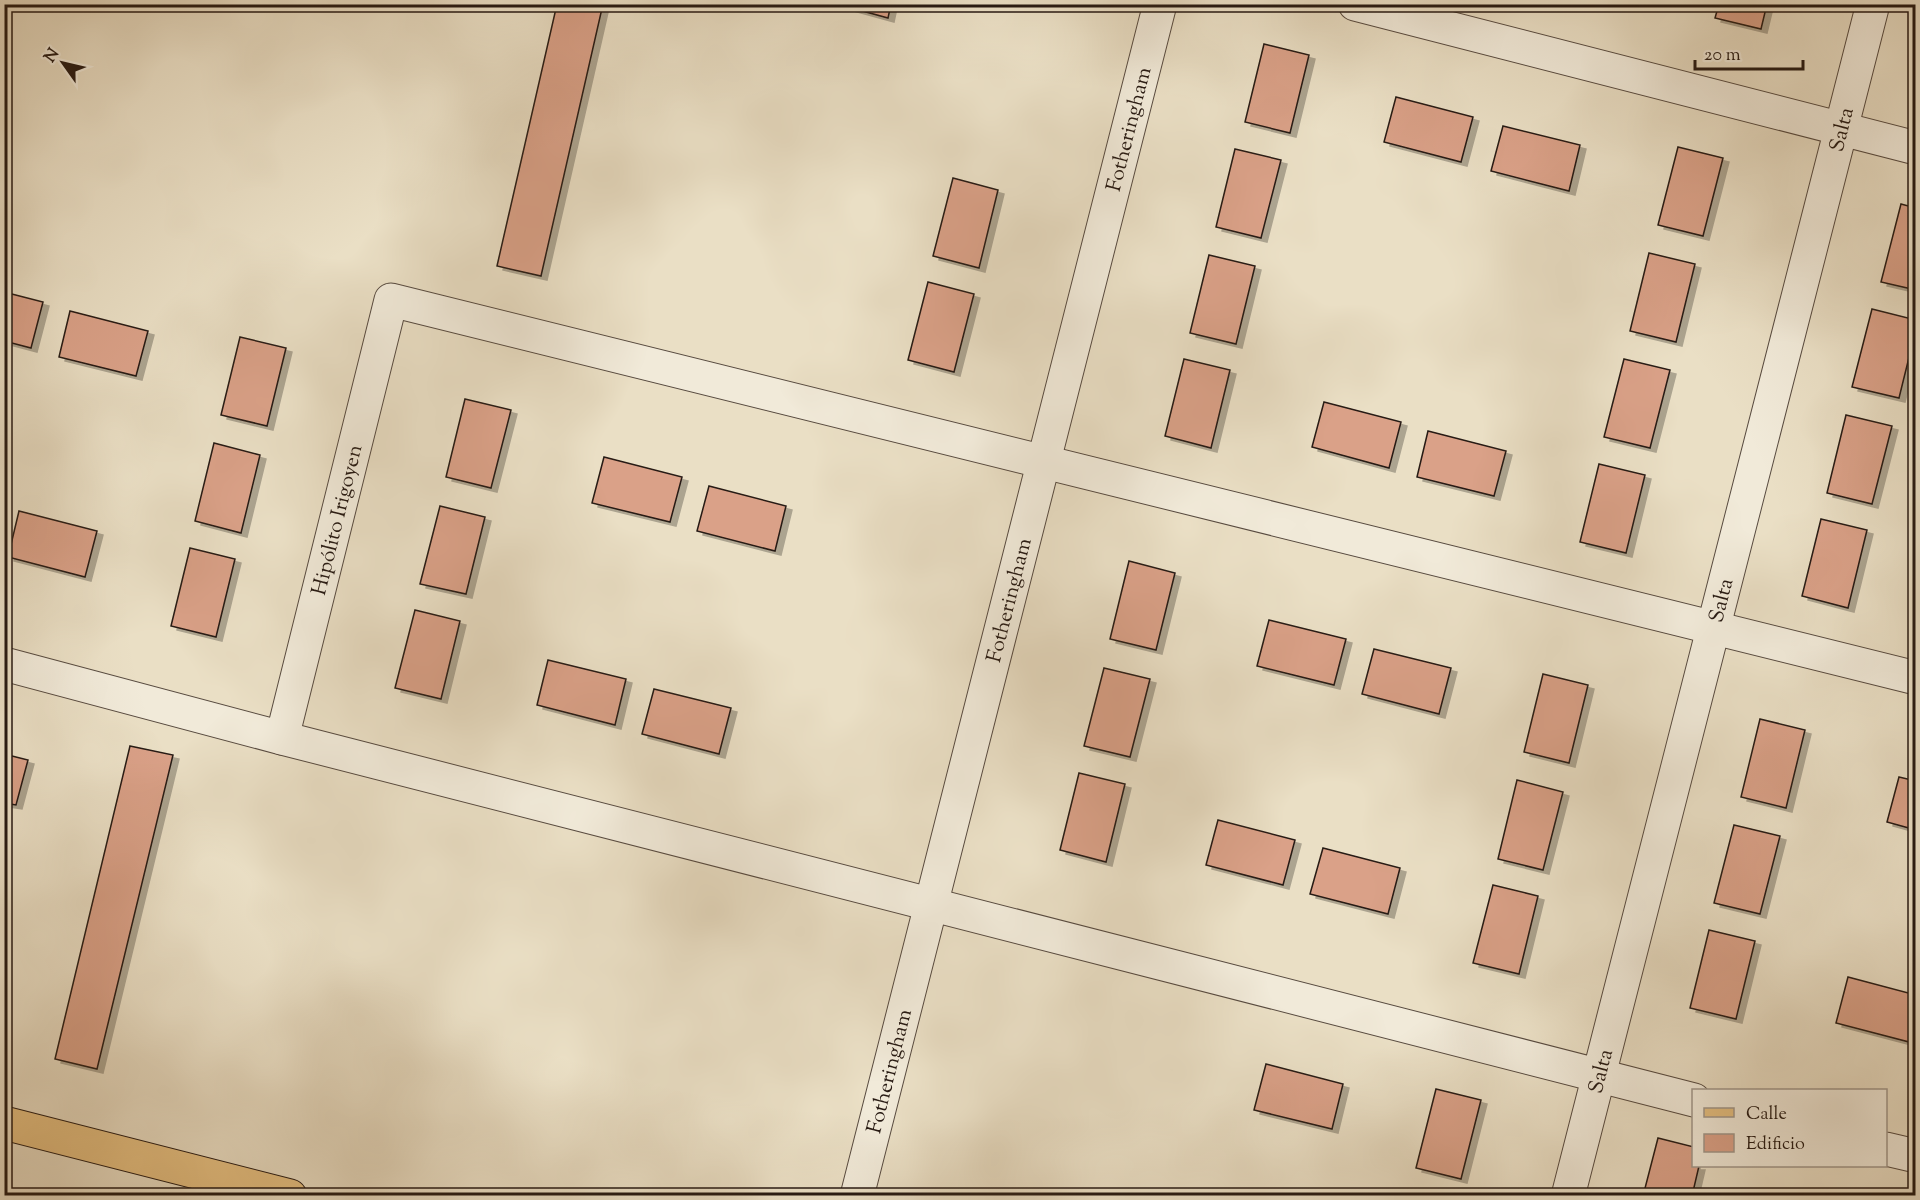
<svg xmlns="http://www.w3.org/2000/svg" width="1920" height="1200" viewBox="0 0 1920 1200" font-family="'Sorts Mill Goudy',serif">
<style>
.building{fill:#daa188;stroke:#271a13;stroke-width:1.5;filter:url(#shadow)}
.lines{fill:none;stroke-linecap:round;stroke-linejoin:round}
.minor-casing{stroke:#584b40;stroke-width:35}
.major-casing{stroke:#271a13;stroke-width:35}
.minor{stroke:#f1ead9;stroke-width:33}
.major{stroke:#e5c082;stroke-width:33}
.labels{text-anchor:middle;stroke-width:6;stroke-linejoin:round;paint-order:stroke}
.street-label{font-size:21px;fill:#271a13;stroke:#f1ead9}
</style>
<defs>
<filter id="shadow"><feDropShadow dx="6" dy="4" stdDeviation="0" flood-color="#0004"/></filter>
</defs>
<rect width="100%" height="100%" fill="#eadfc5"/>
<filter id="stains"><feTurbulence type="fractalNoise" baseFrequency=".00333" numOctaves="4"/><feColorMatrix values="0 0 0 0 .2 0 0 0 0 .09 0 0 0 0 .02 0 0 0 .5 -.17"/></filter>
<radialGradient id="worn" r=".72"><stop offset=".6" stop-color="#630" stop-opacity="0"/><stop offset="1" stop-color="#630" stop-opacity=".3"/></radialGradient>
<path class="building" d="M557,4h46l-62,272 -44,-10z
M837,4h54l-3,14z
M1719,4h48l-6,25 -46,-11z
M1264,44l45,11 -19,78 -45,-11z
M1396,97l77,20 -12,45 -77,-20z
M1503,126l77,19 -11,46 -78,-20z
M1678,147l45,11 -20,78 -45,-11z
M1235,149l46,11 -20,78 -45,-11z
M953,178l45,12 -19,78 -46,-12z
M1901,204l15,4v82l-35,-8z
M1649,253l46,11 -19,78 -46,-11z
M1209,255l46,11 -19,78 -46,-11z
M928,282l46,12 -20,78 -46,-12z
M4,292l39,10 -12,46 -27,-7z
M1872,309l44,11v9l-17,69 -47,-11z
M70,311l78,20 -12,45 -77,-19z
M240,337l46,11 -19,78 -46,-11z
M1184,359l46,11 -19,78 -46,-12z
M1624,359l46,11 -20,78 -46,-11z
M465,399l46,11 -20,78 -45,-11z
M1324,402l77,20 -12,46 -77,-21z
M1846,415l46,11 -20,78 -45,-11z
M1428,431l78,20 -12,45 -77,-19z
M214,443l46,12 -19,78 -46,-12z
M604,457l78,20 -12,45 -78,-19z
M1599,464l46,11 -19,78 -46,-11z
M709,486l77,20 -11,45 -78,-20z
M440,506l45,11 -19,77 -46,-10z
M19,511l78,20 -12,46 -77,-20z
M1821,519l46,11 -19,78 -46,-12z
M190,548l45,11 -19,78 -45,-11z
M1129,561l46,12 -19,77 -46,-11z
M415,610l45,11 -19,78 -46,-11z
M1269,620l77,19 -12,46 -77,-19z
M1374,649l77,19 -12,46 -77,-20z
M548,660l78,19 -11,46 -78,-20z
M1104,668l46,11 -20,78 -46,-11z
M1543,674l45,11 -19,78 -45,-11z
M654,689l77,19 -12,46 -77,-20z
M1760,719l45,11 -19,78 -45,-11z
M130,746l43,9 -76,314 -42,-10z
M4,754l24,6 -12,45 -12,-2z
M1079,773l46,11 -19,78 -46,-12z
M1899,777l17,4v49l-29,-8z
M1517,780l46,12 -20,78 -45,-11z
M1218,820l77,20 -12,45 -77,-20z
M1734,825l46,11 -20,78 -46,-11z
M1323,848l77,20 -12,46 -78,-20z
M1493,885l45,11 -19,78 -46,-11z
M1709,930l46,11 -19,78 -46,-11z
M1848,977l68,18v39l-3,9 -77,-20z
M1266,1064l77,20 -11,45 -78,-19z
M1436,1089l45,11 -20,79 -45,-11z
M1658,1138l36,9v19h5l-7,30h-49z"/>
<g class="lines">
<g class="minor-casing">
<g id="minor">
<path d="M1355,4l561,144"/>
<path d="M4,664l278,74 1412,362"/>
<path id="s1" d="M282,738l109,-438 1525,378"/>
<path d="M1886,1149l30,7"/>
<path id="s2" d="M857,1196l303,-1192"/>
<path id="s3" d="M1568,1196l305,-1192"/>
</g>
</g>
<g class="major-casing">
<path id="major" d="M4,1123l286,73"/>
</g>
<use href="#minor" class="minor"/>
<use href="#major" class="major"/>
</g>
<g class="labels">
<g class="street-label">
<text dy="7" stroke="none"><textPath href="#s2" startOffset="1101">Fotheringham</textPath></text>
<text dy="7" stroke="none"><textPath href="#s3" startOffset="1101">Salta</textPath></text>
<text dy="7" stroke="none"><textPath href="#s1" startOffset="225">Hipólito Irigoyen</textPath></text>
<text dy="7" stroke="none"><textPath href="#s2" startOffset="615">Fotheringham</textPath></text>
<text dy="7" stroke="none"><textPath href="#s3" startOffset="615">Salta</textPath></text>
<text dy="7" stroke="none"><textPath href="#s2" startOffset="129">Fotheringham</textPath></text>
<text dy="7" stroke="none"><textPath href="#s3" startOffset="129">Salta</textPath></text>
</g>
</g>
<rect width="1920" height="1200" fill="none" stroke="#eadfc5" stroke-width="24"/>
<rect x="6" y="6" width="1908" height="1188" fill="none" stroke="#271a13" stroke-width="3"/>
<rect x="12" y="12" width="1896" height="1176" fill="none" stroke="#271a13" stroke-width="1.5"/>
<rect x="1692" y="1089" width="195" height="78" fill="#f1ead9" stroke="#a0978a" stroke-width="1.5"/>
<rect x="1704" y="1108" width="30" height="9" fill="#e5c082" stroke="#a0978a" stroke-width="1.5"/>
<text x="1746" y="1119" font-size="18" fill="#271a13">Calle</text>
<rect x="1704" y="1134" width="30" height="18" fill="#daa188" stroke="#a0978a" stroke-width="1.5"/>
<text x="1746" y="1149" font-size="18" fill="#271a13">Edificio</text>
<g transform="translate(63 63) rotate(304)" stroke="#f1ead9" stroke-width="4.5" paint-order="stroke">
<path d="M0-4.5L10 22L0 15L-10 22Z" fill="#271a13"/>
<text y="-9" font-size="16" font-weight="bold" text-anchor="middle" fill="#271a13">N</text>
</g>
<path d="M1695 60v9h108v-9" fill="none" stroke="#271a13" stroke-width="3"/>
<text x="1704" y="60" font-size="18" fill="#271a13" stroke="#f1ead9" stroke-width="4.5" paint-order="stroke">20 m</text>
<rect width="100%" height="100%" filter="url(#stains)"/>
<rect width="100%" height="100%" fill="url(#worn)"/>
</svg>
